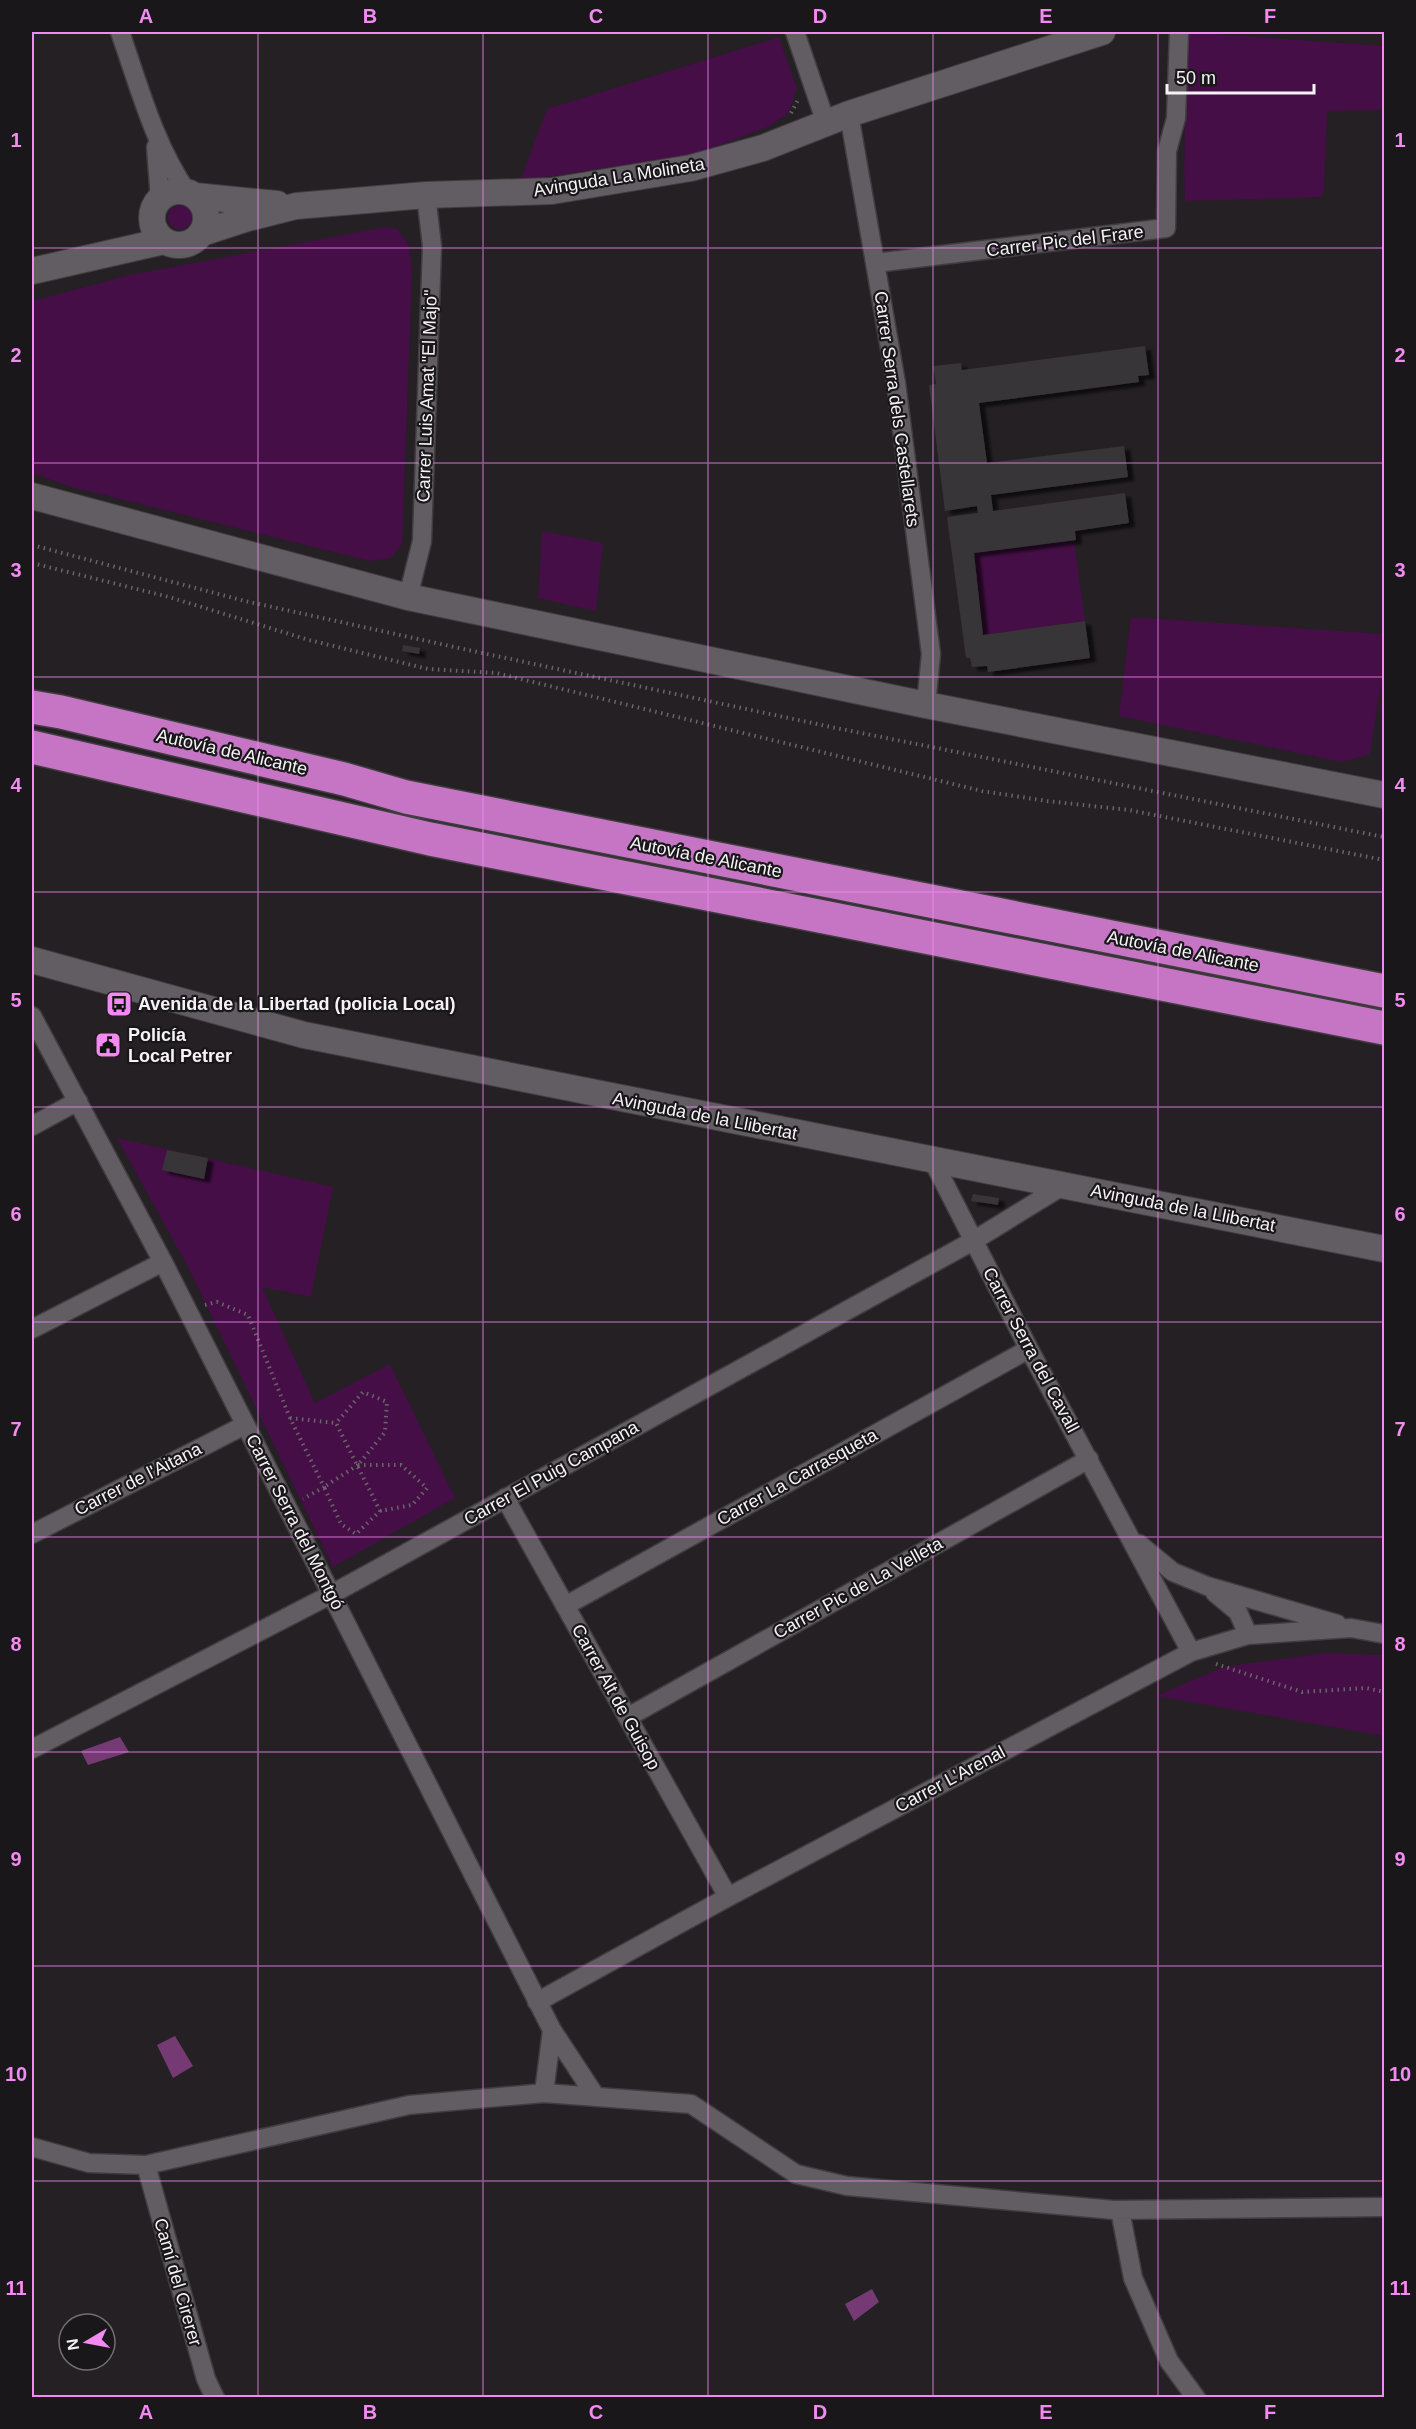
<svg xmlns="http://www.w3.org/2000/svg" width="1416" height="2429" viewBox="0 0 1416 2429" font-family="Helvetica,sans-serif">
<style>
.green{fill:#460e47}
.water{fill:#753a74}
.building{fill:#393438;filter:url(#shadow)}
.lines{fill:none;stroke-linecap:round;stroke-linejoin:round}
.street-casing{stroke:#403d40;stroke-width:21}
.secondary-casing{stroke:#403d40;stroke-width:28}
.highway-casing{stroke:#403d40;stroke-width:36}
.path{stroke:#696569;stroke-width:4;stroke-dasharray:1.5 4.5;stroke-linecap:butt}
.street{stroke:#625d62;stroke-width:18}
.secondary{stroke:#625d62;stroke-width:26}
.highway{stroke:#c575c3;stroke-width:33}
.grid{fill:none;stroke:#f38af1;stroke-width:1.5;stroke-opacity:0.55}
.labels{text-anchor:middle;stroke-width:4.5;stroke-linejoin:round;paint-order:stroke}
.street-label{font-size:18px;fill:#f5f3f5;stroke:#1a171a}
.poi-label{font-size:18px;font-weight:bold;fill:#f5f3f5;stroke:#1a171a;text-anchor:start}
.neatline{fill:none;stroke:#f38af1;stroke-width:2}
.grid-label{font-size:20px;text-anchor:middle;font-weight:bold;fill:#f38af1}
</style>
<defs>
<filter id="shadow"><feDropShadow dx="6" dy="4" stdDeviation="1.5" flood-color="#0009"/></filter>
</defs>
<rect width="100%" height="100%" fill="#242024"/>
<path class="green" d="M1187,32l197,14v64l-57,1 -3,81 -5,5 -134,4c-2,-56 2,-113 2,-169z
M779,37l18,52 -9,24 -18,13 -70,27 -180,28 27,-72z
M168 217a12 12 0 1 1 24 0a12 12 0 1 1-24 0Z
M386,227l11,2 12,16 3,27 -10,272 -11,14 -21,3 -298,-74 -40,-14v-172l98,-26z
M542,531l61,12 -7,68 -58,-13z
M1074,540l11,81 -102,14 -9,-82z
M1131,617l253,17v26l-14,94 -28,8 -223,-46z
M117,1138l216,49 -22,110 -49,-10 53,116 75,-39 65,134 -122,69 -144,-298z
M1325,1653l59,2v81l-228,-40 67,-29z"/>
<path class="water" d="M120,1737l9,15 -41,13 -7,-14z
M175,2036l18,30 -20,12 -16,-33z
M872,2289l7,13 -25,19 -9,-17z"/>
<path class="building" d="M1145,346l4,29 -11,1 1,6 -160,21 8,60 137,-17 4,31 -137,18 2,16 132,-18 4,30 -54,8 1,9 -102,13 9,82 102,-14 5,37 -102,14 -1,-6 -15,1 -2,-9h-4l-19,-141 31,-4 -1,-7 -32,5 -16,-126 7,-1 -3,-18 28,-3 1,7z
M403,645l17,3 -1,6 -17,-3z
M167,1150l41,8 -4,21 -42,-9z
M973,1194l26,4 -1,7 -27,-4z"/>
<g class="lines">
<g class="street-casing">
<path id="street" d="M120,32c19,54 34,112 67,160
M795,32l31,91
M849,114l47,269 35,271 -5,51
M156,147l4,52
M875,263l291,-35 1,-77 9,-33 3,-86
M408,597l14,-56 10,-295 -6,-51
M32,1016l131,246 389,768 44,67
M32,1126l46,-25
M933,1161l96,188 162,303
M32,1329l131,-67
M505,1498l223,399
M32,1534l213,-109
M1139,1544l34,28 34,14 130,38
M1215,1593l23,19 10,23
M565,1606l464,-257
M628,1717l461,-258
M32,1749l300,-155 641,-353 91,-56
M537,2002l191,-105 463,-245 57,-17 103,-7 33,6
M544,2093l8,-63
M32,2147l57,16 57,2 263,-60 135,-12 147,11 105,70 51,12 267,24 270,-3
M146,2165l60,214 9,19
M1120,2210l13,68 36,83 27,37"/>
</g>
<g class="secondary-casing">
<path id="secondary" d="M152 218a27 27 0 1 1 54 0a27 27 0 1 1-54 0Z
M195,196l82,8
M202,233l46,-15 48,-12 130,-11 126,-4 139,-23 72,-20 86,-34 253,-82
M32,271l132,-30
M32,496l376,101 518,108 458,90
M32,960l272,75 1080,214"/>
</g>
<g class="highway-casing">
<path id="highway" d="M32,707l29,5 283,67 62,18 978,194
M32,747l398,92 954,189"/>
</g>
<path class="path" d="M791,113l8,-15
M32,545l213,56 223,49 363,77 553,110
M32,563l137,34 140,43 119,29 68,4 486,118 65,10 82,9 255,50
M205,1305l12,-3 31,13 42,103 34,69 -21,12
M290,1418l46,5
M358,1465l-34,22 17,37 15,10 24,-23 -44,-88 27,-31 24,10 -2,30 -27,33
M358,1465h43l26,23 -15,17 -32,6
M1216,1664l86,28 64,-4 18,4"/>
<use href="#street" class="street"/>
<use href="#secondary" class="secondary"/>
<use href="#highway" class="highway"/>
</g>
<path class="grid" d="M258,32v2366M483,32v2366M708,32v2366M933,32v2366M1158,32v2366M32,248h1352M32,463h1352M32,677h1352M32,892h1352M32,1107h1352M32,1322h1352M32,1537h1352M32,1752h1352M32,1966h1352M32,2181h1352"/>
<defs>
<g id="bus-square" transform="scale(1.35)"><rect x="-9" y="-9" width="18" height="18" rx="4" fill="#f38af1" stroke="#1a171a"/><path d="M-5-6H5V4H4V6H2V4H-2V6H-4V4H-5ZM-3.5-4V0h7V-4ZM-3.5 1.2v1.5H-2V1.2ZM2 1.2v1.5H3.5V1.2Z" fill="#111"/></g>
<g id="civic-square" transform="scale(1.35)"><rect x="-9" y="-9" width="18" height="18" rx="4" fill="#f38af1" stroke="#1a171a"/><path d="M-.6-6.5H3V-4.5H.6V-3L4-1V1h2V6H-6V1h2V-1L-.6-3ZM-1.2 2.5V6h2.4V2.5Z" fill="#111"/></g>
</defs>
<g fill-rule="evenodd">
<use href="#bus-square" x="119" y="1004"/>
<use href="#civic-square" x="108" y="1045"/>
</g>
<g class="labels">
<g class="street-label">
<text transform="translate(619 177) rotate(-9)" y="6">Avinguda La Molineta</text>
<text transform="translate(1065 241) rotate(-7)" y="6">Carrer Pic del Frare</text>
<text transform="translate(427 396) rotate(-88)" y="6">Carrer Luis Amat "El Majo"</text>
<text transform="translate(897 409) rotate(82)" y="6">Carrer Serra dels Castellarets</text>
<text transform="translate(232 752) rotate(13)" y="6">Autovía de Alicante</text>
<text transform="translate(706 857) rotate(11)" y="6">Autovía de Alicante</text>
<text transform="translate(1183 951) rotate(11)" y="6">Autovía de Alicante</text>
<text transform="translate(705 1116) rotate(11)" y="6">Avinguda de la Llibertat</text>
<text transform="translate(1183 1208) rotate(11)" y="6">Avinguda de la Llibertat</text>
<text transform="translate(1031 1350) rotate(62)" y="6">Carrer Serra del Cavall</text>
<text transform="translate(551 1473) rotate(-29)" y="6">Carrer El Puig Campana</text>
<text transform="translate(797 1477) rotate(-29)" y="6">Carrer La Carrasqueta</text>
<text transform="translate(138 1479) rotate(-27)" y="6">Carrer de l'Aitana</text>
<text transform="translate(295 1522) rotate(63)" y="6">Carrer Serra del Montgó</text>
<text transform="translate(858 1588) rotate(-29)" y="6">Carrer Pic de La Velleta</text>
<text transform="translate(616 1697) rotate(61)" y="6">Carrer Alt de Guisop</text>
<text transform="translate(950 1779) rotate(-28)" y="6">Carrer L'Arenal</text>
<text transform="translate(178 2282) rotate(74)" y="6">Camí del Cirerer</text>
</g>
<g class="poi-label">
<text x="138" y="1010">Avenida de la Libertad (policia Local)</text>
<text x="128" y="1041">Policía<tspan x="128" dy="21">Local Petrer</tspan></text>
</g>
</g>
<rect width="1416" height="2429" fill="none" stroke="#1a171a" stroke-width="66"/>
<g transform="translate(87 2342) rotate(260)"><circle r="28" fill="#1a171a" stroke="#726f72" stroke-width="1.5"/>
<path d="M0-4.5L10 22L0 15L-10 22Z" fill="#f38af1"/>
<text y="-9" font-size="16" font-weight="bold" text-anchor="middle" fill="#f5f3f5">N</text>
</g>
<path d="M1167 84v9h147v-9" fill="none" stroke="#f5f3f5" stroke-width="3"/>
<text x="1176" y="84" font-size="18" fill="#f5f3f5" stroke="#1a171a" stroke-width="4.5" paint-order="stroke">50 m</text>
<rect x="33" y="33" width="1350" height="2363" class="neatline"/>
<g class="grid-label">
<text x="146" y="23">A</text>
<text x="370" y="23">B</text>
<text x="596" y="23">C</text>
<text x="820" y="23">D</text>
<text x="1046" y="23">E</text>
<text x="1270" y="23">F</text>
<text x="16" y="147">1</text>
<text x="1400" y="147">1</text>
<text x="16" y="362">2</text>
<text x="1400" y="362">2</text>
<text x="16" y="577">3</text>
<text x="1400" y="577">3</text>
<text x="16" y="792">4</text>
<text x="1400" y="792">4</text>
<text x="16" y="1007">5</text>
<text x="1400" y="1007">5</text>
<text x="16" y="1221">6</text>
<text x="1400" y="1221">6</text>
<text x="16" y="1436">7</text>
<text x="1400" y="1436">7</text>
<text x="16" y="1651">8</text>
<text x="1400" y="1651">8</text>
<text x="16" y="1866">9</text>
<text x="1400" y="1866">9</text>
<text x="16" y="2081">10</text>
<text x="1400" y="2081">10</text>
<text x="16" y="2295">11</text>
<text x="1400" y="2295">11</text>
<text x="146" y="2419">A</text>
<text x="370" y="2419">B</text>
<text x="596" y="2419">C</text>
<text x="820" y="2419">D</text>
<text x="1046" y="2419">E</text>
<text x="1270" y="2419">F</text>
</g>
</svg>
